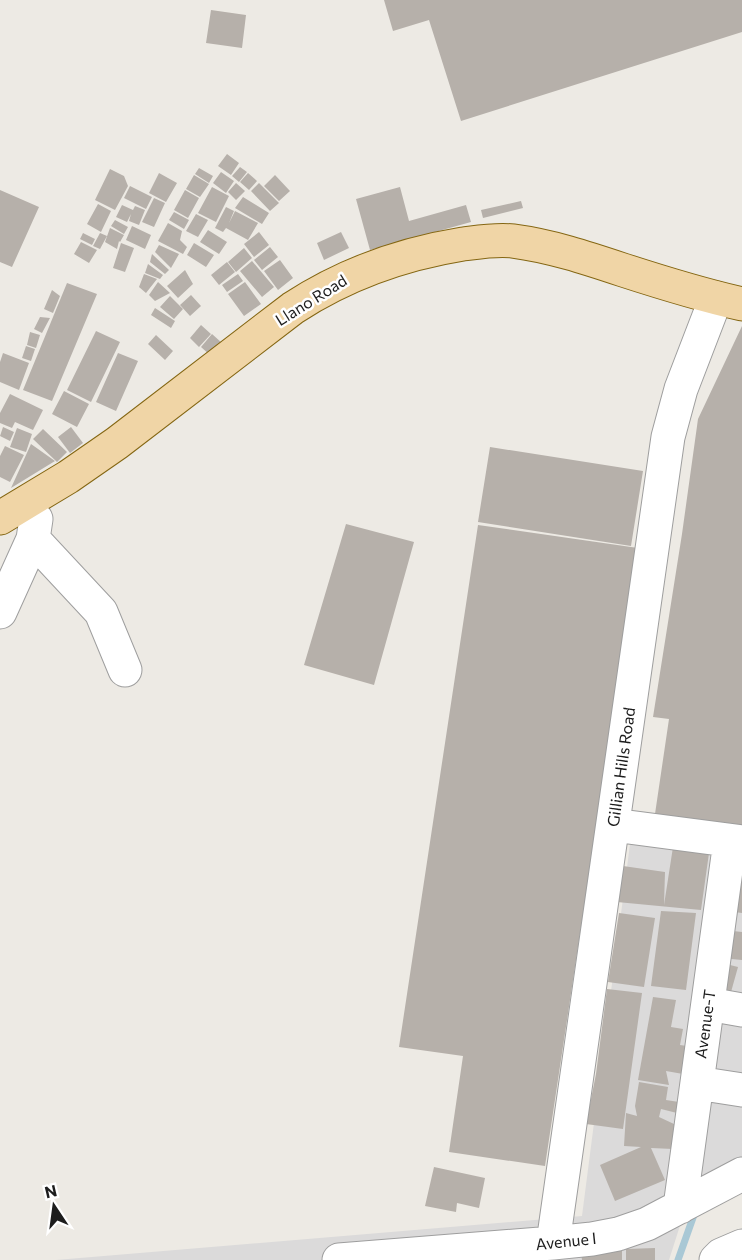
<svg xmlns="http://www.w3.org/2000/svg" width="742" height="1260" viewBox="0 0 742 1260" font-family="Commissioner,sans-serif">
<style>
.residential{fill:#dbdada}
.lines{fill:none;stroke-linecap:round;stroke-linejoin:round}
.stream{stroke:#a9c8d5;stroke-width:7}
.building{fill:#b6b0aa}
.minor-casing{stroke:#9e9e9e;stroke-width:35}
.major-casing{stroke:#846612;stroke-width:35}
.minor{stroke:#fff;stroke-width:33}
.major{stroke:#f0d5a6;stroke-width:33}
.labels{text-anchor:middle;stroke-width:5;stroke-linejoin:round;paint-order:stroke}
.street-label{font-size:16px;fill:#1d1d1d;stroke:#fff}
</style>
<rect width="100%" height="100%" fill="#edeae4"/>
<path class="residential" d="M634,813l108,17v350l-57,30 -16,50h-613l526,-44z"/>
<g class="lines">
<path class="stream" d="M678,1260l17,-48"/>
</g>
<path class="building" d="M384,0h358v32l-281,89 -32,-101 -36,11z
M211,10l35,5 -4,33 -36,-5z
M227,154l12,9 -8,12 -13,-9z
M240,167l7,5 -8,10 -7,-6z
M199,168l14,8 -4,7 -14,-9z
M110,169l14,7 4,10 -13,24 -20,-10z
M221,172l13,9 -8,12 -13,-10z
M159,173l18,10 -11,19 -17,-9z
M248,173l9,8 -8,9 -9,-8z
M194,175l15,9 -9,13 -14,-8z
M275,175l15,16 -11,10 -15,-15z
M236,183l9,8 -9,9 -8,-8z
M259,183l20,20 -9,8 -19,-20z
M130,186l22,11 -6,12 -22,-11z
M212,187l17,9 -13,26 -18,-9z
M400,187l9,34 57,-16 5,17 -101,28 -14,-51z
M0,190l39,17 -27,60 -12,-5z
M185,190l14,8 -11,20 -14,-8z
M243,197l26,16 -7,11 -27,-16z
M154,198l11,5 -11,24 -12,-5z
M521,201l2,7 -40,10 -2,-8z
M98,204l13,7 -10,21 -14,-8z
M122,205l11,5 2,-4 10,4 -6,15 -10,-4 2,-7 -4,8 -11,-5z
M226,207l8,4 -5,12 6,-12 23,12 -10,17 -22,-12 -3,4 -8,-4z
M174,212l15,8 -5,9 -15,-9z
M196,214l12,6 -10,17 -12,-6z
M115,220l13,7 -4,7 -13,-8z
M168,223l14,8 -2,9 7,7 -4,7 -25,-13z
M132,226l19,9 -6,14 -19,-9z
M110,228l14,7 -4,7 -1,-1 -2,8 -12,-7z
M208,230l19,12 -8,12 -19,-12z
M259,232l10,13 -15,12 -10,-13z
M341,232l8,16 -25,12 -7,-17z
M83,233l12,6 -3,6 -12,-6z
M100,233l7,3 -7,13 -7,-3z
M81,242l16,8 -8,13 -15,-9z
M121,243l13,5 -9,24 -12,-4z
M194,243l20,12 -8,12 -19,-12z
M159,245l20,9 -8,14 -16,-16z
M270,247l8,10 -16,13 -8,-10z
M244,248l8,10 -16,14 -8,-10z
M152,254l17,16 -4,4 -15,-12z
M280,260l13,18 -15,12 -14,-19z
M252,261l22,26 -12,10 -22,-26z
M227,262l8,10 -16,13 -8,-10z
M148,264l15,11 -3,4 -15,-6z
M185,270l8,14 -15,14 -11,-12z
M144,274l13,5 -11,14 -7,-6z
M238,274l5,7 -16,11 -5,-7z
M158,282l12,11 -15,8 -6,-6z
M245,282l16,22 -17,12 -16,-22z
M67,283l30,11 -45,107 -29,-11z
M52,290l8,6 -7,17 -9,-4z
M191,295l10,11 -11,10 -10,-11z
M170,296l13,13 -9,10 -14,-12z
M155,308l20,13 -4,7 -20,-13z
M40,317l10,1 -8,15 -8,-4z
M201,325l10,9 -12,13 -9,-9z
M742,326v500l-87,-12 14,-95 -16,-2 29,-183 16,-115z
M96,331l24,11 -29,60 -24,-12z
M30,332l10,3 -4,13 -9,-3z
M212,334l10,9 -11,13 -10,-9z
M156,335l17,16 -8,9 -17,-16z
M26,346l9,3 -4,12 -9,-3z
M3,353l26,10 -10,27 -19,-8v-20z
M118,353l20,8 -22,50 -20,-9z
M64,391l25,13 -12,23 -25,-13z
M10,394l33,16 -10,20 -18,-8 -3,6 -12,-5v-10z
M3,427l11,5 -4,9 -10,-5z
M71,427l12,16 -13,10 -12,-16z
M17,428l15,6 -6,18 -16,-5z
M43,429l24,23 -10,10 -24,-23z
M31,444l24,17 -44,27z
M5,446l19,9 -14,27 -10,-5v-21z
M490,447l153,24 -12,75 -153,-24z
M346,524l68,18 -40,143 -70,-20z
M478,525l160,23 -93,618 -96,-14 14,-96 -64,-9z
M673,847l36,6 -8,57 -84,-8 6,-36 42,6 -1,33z
M730,881l12,1v31l-15,-2z
M661,911l35,2 -10,77 -35,-4z
M619,913l36,5 -11,69 -36,-5z
M724,930l18,2v28l-21,-2z
M722,963l16,4 -7,25 -15,-2z
M607,989l35,4 -19,136 -37,-5 10,-50z
M653,997l23,3 -5,27 12,2 -3,16 7,1 -4,28 -17,-3 3,14 -31,-5z
M639,1082l29,5 -2,13 13,2 -2,11 -16,-4 -2,8 15,7 -1,25 -22,-1 14,32 -50,21 -15,-36 41,-18 -17,-1 2,-33 11,3 -2,-10z
M434,1167l51,11 -6,30 -22,-5 -1,9 -31,-6z
M655,1248v12h-29v-11z
M622,1250v10h-40l-1,-8z"/>
<g class="lines">
<g class="minor-casing">
<path id="minor" d="M33,539l68,73 24,58
M0,612l33,-73 3,-20
M613,825l129,17
M708,1004l34,6
M697,1083l45,7
M680,1207l50,-366
M553,1243l115,-806 13,-48 35,-91
M339,1260l214,-17 39,-4 26,-5 29,-10 95,-50
M716,1260l5,-5 21,-9"/>
</g>
<g class="major-casing">
<path id="major" d="M0,518l68,-41 49,-34 176,-135c52,-34 108,-54 170,-64 16,-2 33,-5 50,-3 38,5 74,17 110,29 40,13 79,25 119,34"/>
</g>
<use href="#minor" class="minor"/>
<use href="#major" class="major"/>
</g>
<g class="labels">
<g class="street-label">
<text transform="translate(311 300) rotate(-32)" y="6">Llano Road</text>
<text transform="translate(621 767) rotate(-82)" y="6">Gillian Hills Road</text>
<text transform="translate(705 1024) rotate(-82)" y="6">Avenue-T</text>
<text transform="translate(566 1241) rotate(-6)" y="6">Avenue I</text>
</g>
</g>
<g transform="translate(54 1206) rotate(347)" stroke="#ffffff" stroke-width="4.5" paint-order="stroke">
<path d="M0-4.5L10 22L0 15L-10 22Z" fill="#1d1d1d"/>
<text y="-9" font-size="16" font-weight="bold" text-anchor="middle" fill="#1d1d1d">N</text>
</g>
</svg>
